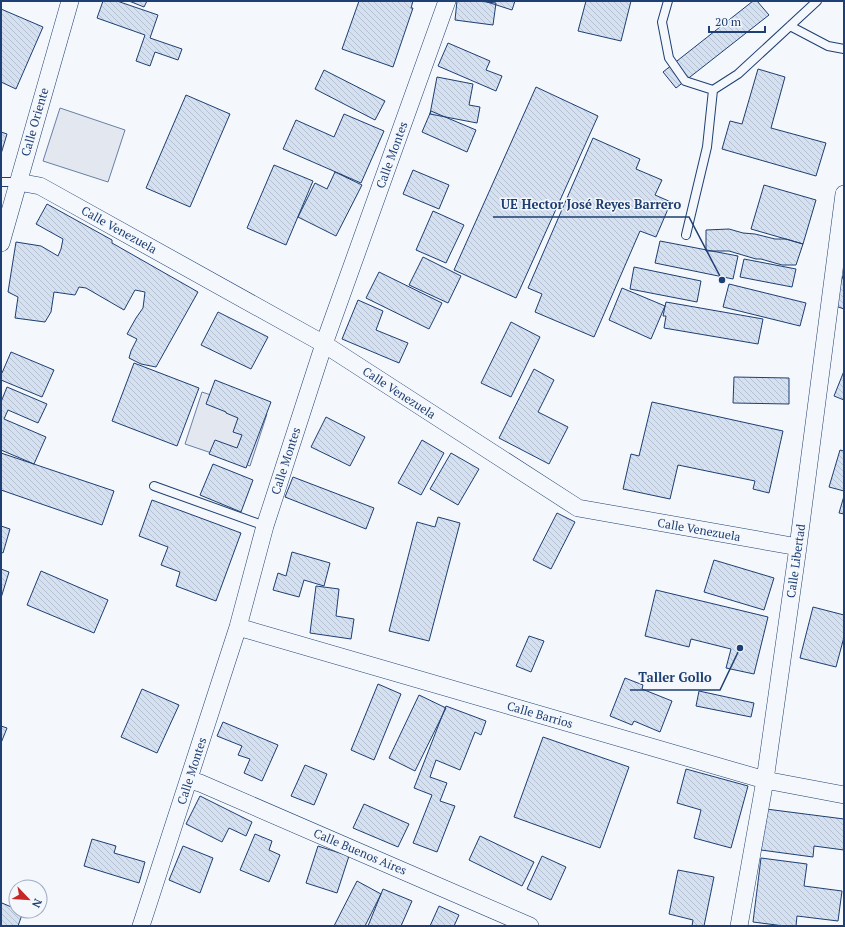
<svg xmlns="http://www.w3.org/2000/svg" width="845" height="927" viewBox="0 0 845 927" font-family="'PT Serif',serif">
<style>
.parking{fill:#e3e8f0;stroke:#687fa3}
.building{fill:url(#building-back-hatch);stroke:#1d3f73}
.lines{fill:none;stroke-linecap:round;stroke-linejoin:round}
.lane-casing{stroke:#1d3f73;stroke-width:10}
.street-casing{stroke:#1d3f73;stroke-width:18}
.lane{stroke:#f4f7fb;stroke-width:8}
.street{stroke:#f4f7fb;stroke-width:17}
.labels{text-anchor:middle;stroke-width:3;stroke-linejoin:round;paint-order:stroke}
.street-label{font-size:12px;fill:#1d3f73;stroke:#f4f7fb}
.leader{fill:none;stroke:#1d3f73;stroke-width:1.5}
.callout-dot{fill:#1d3f73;stroke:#f4f7fb;stroke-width:1.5}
.callout-label{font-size:13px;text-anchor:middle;font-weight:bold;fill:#1d3f73;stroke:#f4f7fb;stroke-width:3;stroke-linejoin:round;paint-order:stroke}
</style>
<defs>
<pattern id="building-back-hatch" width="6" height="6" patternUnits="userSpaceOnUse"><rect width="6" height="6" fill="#d5e0f0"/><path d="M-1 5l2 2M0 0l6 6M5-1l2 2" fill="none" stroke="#b6c1d1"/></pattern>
</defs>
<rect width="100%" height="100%" fill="#f4f7fb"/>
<path class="parking" d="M60,108l65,22 -17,52 -65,-21z
M202,392l65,22 -17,52 -65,-22z"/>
<path class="building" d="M103,1h14l41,14 -8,23 32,11 -4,11 -23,-8 -5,14 -14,-5 9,-26 -48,-17z
M129,1h18l-3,6z
M359,1h54l-2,7h2l-20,59 -51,-18z
M457,1h21l18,2 -3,22 -38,-5z
M484,1h31l-3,9z
M586,1h45l-10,40 -43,-10z
M753,1h4l12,14 -93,73 -13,-16z
M1,9l42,18 -27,62 -15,-7z
M448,43l42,18 -4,9 16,6 -6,15 -58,-25z
M758,69l27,8 -14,51 55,15 -10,33 -94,-27 8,-28 12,3z
M324,70l61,31 -10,19 -60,-31z
M437,77l36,7 -4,21 11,2 -3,16 -47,-9z
M536,87l62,29 -82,182 -62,-28z
M186,95l44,19 -40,93 -44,-19z
M431,111l45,19 -9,22 -45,-20z
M344,114l40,17 -23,52 -78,-34 13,-29 38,17z
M1,132l6,2 -6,20z
M593,138l47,21 -4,10 26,11 -7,15 16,7 -15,35 -16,-6 -46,106 -59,-25 7,-18 -14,-6z
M274,165l39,16 -27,64 -39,-17z
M413,170l36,15 -10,24 -36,-15z
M335,172l27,13 -26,51 -38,-19 17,-34 12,6z
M764,185l52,15 -13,44 -52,-15z
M47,204l65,36v3l86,49 -42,75 -15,-3 -12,-6 2,-7 6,-12 -10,-5 9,-16 7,-10 2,-16 -10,-2 -11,20 -38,-22 -7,-1 -4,8 -21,-3 -3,20 -6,10 -30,-4 3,-21 -10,-5 8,-50 25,4 17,10 3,-7 2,-10 -27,-15z
M433,211l31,14 -18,38 -30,-13z
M729,229l14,4 12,1 20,5h11l17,5 -7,21h-14l-21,-6h-5l-27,-8h-23v-21z
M660,241l78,15 -5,23 -78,-16z
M423,257l38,19 -13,27 -39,-18z
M744,259l52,10 -4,18 -52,-10z
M634,267l67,14 -4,21 -67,-13z
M379,272l63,31 -13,26 -63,-31z
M844,273v36l-11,-4z
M729,284l77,19 -6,23 -77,-19z
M622,288l43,18 -14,33 -42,-19z
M358,300l25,11 -7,19 32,13 -9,20 -57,-24z
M666,302l97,17 -5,25 -94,-16 2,-12h-3z
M218,312l50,25 -17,32 -50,-24z
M511,322l29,15 -29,60 -30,-14z
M11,352l43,18 -12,27 -41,-17v-8l1,1z
M134,363l65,25 -22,58 -65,-25z
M534,369l20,11 -16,32 30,15 -19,37 -50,-26z
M844,371v29l-10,-4z
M734,377l55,1v26l-56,-1z
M215,380l56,22 -25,66 -37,-14 6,-14 22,8 5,-13 -9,-3 5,-14 -12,-5v-1l-20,-8z
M7,387l40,17 -9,19 -30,-13 -4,9 42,18 -12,27 -33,-14v-48z
M652,402l131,29 -14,62 -16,-4 2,-8 -77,-16 -8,34 -47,-10 8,-35 8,2z
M326,417l39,20 -15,29 -39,-19z
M422,440l22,13 -23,42 -23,-12z
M840,450l4,1v40l-15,-4z
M1,453l113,38 -12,34 -101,-35z
M451,453l28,16 -21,36 -28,-16z
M213,464l40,16 -12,32 -41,-17z
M293,477l81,31 -8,21 -81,-32z
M844,496v18l-5,-1z
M152,500l89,33 -25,68 -40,-15 4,-14 -19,-7 7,-18 -29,-11z
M557,513l18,9 -24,47 -18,-9z
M438,517l22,6 -31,118 -40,-10 28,-109 18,5z
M1,526l9,3 -7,24 -2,-1z
M292,552l38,11 -6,23 -20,-6 -5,17 -26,-7 5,-17 8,3z
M714,560l60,18 -10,32 -60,-18z
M1,569l8,3 -8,26z
M41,571l67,29 -14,33 -67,-28z
M316,586l23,3 -3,27 18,3 -3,20 -41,-6z
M656,590l112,27 -14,57 -28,-6 5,-19 -40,-10 -2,8 -44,-11z
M813,607l31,8v22l-8,30 -36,-9z
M529,636l15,5 -13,31 -15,-6z
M625,678l18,7 -1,4 30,12 -12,31 -26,-11 -2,4 -22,-9z
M378,684l23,10 -27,66 -23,-10z
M142,689l37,16 -22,48 -36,-16z
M699,691l55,12 -3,14 -55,-11z
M419,695l27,13 -31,63 -26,-13z
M446,706l40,15 -5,14 -6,-3 -15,38 -24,-10 -6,17 17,6 -7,18 15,5 -18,46 -24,-9 19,-48 -18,-7z
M223,722l55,23 -16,36 -18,-8 6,-14 -12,-4 4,-9 -25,-10z
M1,726l6,2 -6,15z
M543,737l86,30 -29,81 -86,-31z
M305,765l22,9 -13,31 -23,-9z
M686,769l62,17 -17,62 -37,-10 7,-28 -24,-7z
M200,796l52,26 -6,14 -17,-8 -7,14 -36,-18z
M364,804l45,20 -11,23 -45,-19z
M766,809l78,10v31l-30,-4 -1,11 -52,-7z
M255,834l17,7 -3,9 11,5 -11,27 -29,-12z
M480,836l54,26 -12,24 -53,-26z
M92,839l24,7 -2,7 31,9 -6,21 -55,-17z
M183,846l30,12 -13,35 -31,-13z
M318,846l31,10 -12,37 -31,-10z
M542,856l24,11 -15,33 -24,-11z
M761,858l46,6 -3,22 38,5 -4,30 -41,-5 -1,10h-12l-31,-4z
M678,870l36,7 -10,49h-12l1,-6 -24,-6z
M357,881l24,13 -16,32h-31z
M383,889l29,12 -11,25h-33z
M2,903l14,6v2l7,1 -5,14h-17v-21z
M439,906l20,9 -5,11h-24z"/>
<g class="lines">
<g class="lane-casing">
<path id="lane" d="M668,1l-6,21 7,36 16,23 28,9 25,-16 79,-73
M790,26l38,20 16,3
M1,182h17
M686,235l21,-88 6,-57
M154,486l111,40"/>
</g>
<g class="street-casing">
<path id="street" d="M18,182l22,4 284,158 254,164 220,39
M1,243l69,-242
M238,627l527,153 79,15
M189,780l11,3 330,143
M141,926l97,-299 27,-101 59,-182 123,-343
M739,926l26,-146 33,-233 46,-353"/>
</g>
<use href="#lane" class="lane"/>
<use href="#street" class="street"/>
</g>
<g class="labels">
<g class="street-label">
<text transform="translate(35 122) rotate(-74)" y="4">Calle Oriente</text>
<text transform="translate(392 155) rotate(-70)" y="4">Calle Montes</text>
<text transform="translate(119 230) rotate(29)" y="4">Calle Venezuela</text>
<text transform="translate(399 393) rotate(33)" y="4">Calle Venezuela</text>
<text transform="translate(286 461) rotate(-72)" y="4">Calle Montes</text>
<text transform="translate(699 530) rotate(10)" y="4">Calle Venezuela</text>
<text transform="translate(796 561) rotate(-82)" y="4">Calle Libertad</text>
<text transform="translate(540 715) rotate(16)" y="4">Calle Barrios</text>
<text transform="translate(192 771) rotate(-72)" y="4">Calle Montes</text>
<text transform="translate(360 852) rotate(23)" y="4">Calle Buenos Aires</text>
</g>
</g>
<path class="leader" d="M722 280L689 217H493M740 648L720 690H630"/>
<g class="callout-dot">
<circle cx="722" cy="280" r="4"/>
<circle cx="740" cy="648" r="4"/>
</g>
<g class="callout-label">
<text x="591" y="209">UE Hector José Reyes Barrero</text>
<text x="675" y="682">Taller Gollo</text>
</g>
<rect width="845" height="927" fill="none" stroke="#1d3f73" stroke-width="4"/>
<g transform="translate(28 899) rotate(115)"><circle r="19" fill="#f4f7fb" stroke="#9eadc5"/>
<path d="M0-3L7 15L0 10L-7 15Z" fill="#c62828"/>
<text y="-6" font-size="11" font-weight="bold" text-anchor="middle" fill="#1d3f73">N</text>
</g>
<path d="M709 26v6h56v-6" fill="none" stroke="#1d3f73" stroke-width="2"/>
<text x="715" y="26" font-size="12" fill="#1d3f73" stroke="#f4f7fb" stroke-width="3" paint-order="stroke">20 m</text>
</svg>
